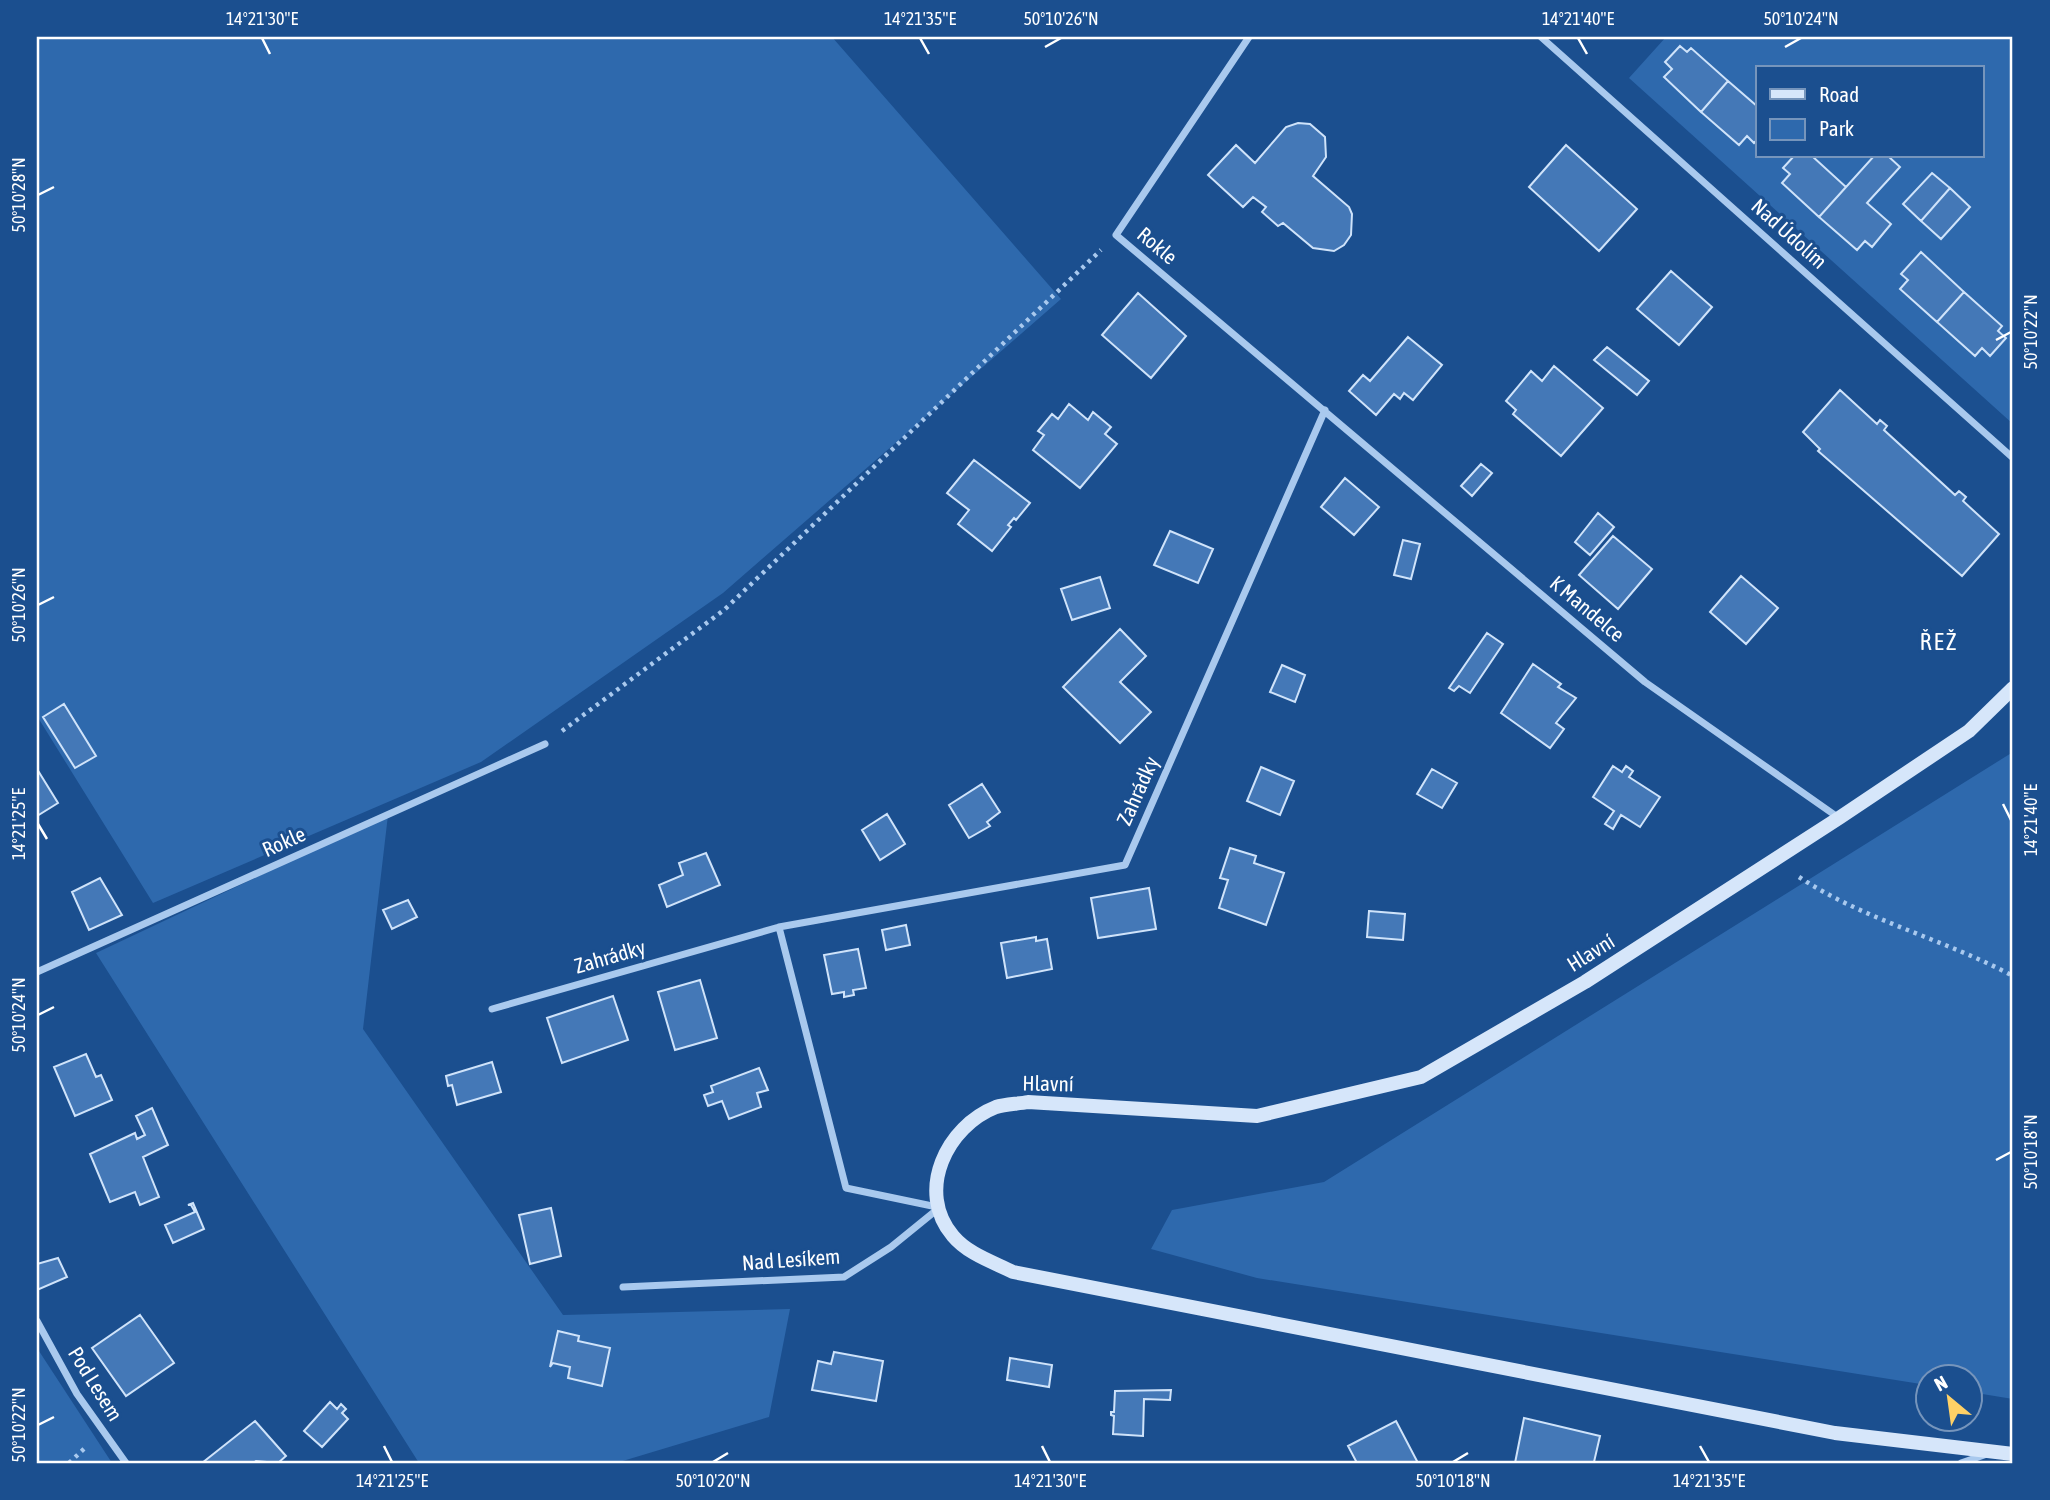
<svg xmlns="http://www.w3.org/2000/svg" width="2050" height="1500" viewBox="0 0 2050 1500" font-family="'Asap Condensed',sans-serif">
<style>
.green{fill:#2e69ad;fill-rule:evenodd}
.building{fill:#4478b7;stroke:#cfe3fa;stroke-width:2}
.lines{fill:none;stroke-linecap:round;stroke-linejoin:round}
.path{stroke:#a9c9ee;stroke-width:4.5;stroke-dasharray:3.5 5;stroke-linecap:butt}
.street{stroke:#a9c9ee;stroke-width:7}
.secondary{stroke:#d6e6fa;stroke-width:14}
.ticks{fill:none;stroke:#fff;stroke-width:2.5}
.labels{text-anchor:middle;stroke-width:6;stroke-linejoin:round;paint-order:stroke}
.street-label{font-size:21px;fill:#fff;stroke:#1b4f8f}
.quarter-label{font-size:24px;letter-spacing:2px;fill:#fff;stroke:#1b4f8f}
.neatline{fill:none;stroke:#fff;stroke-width:2.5}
.ticks-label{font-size:18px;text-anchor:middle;fill:#fff}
</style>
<rect width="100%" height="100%" fill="#1b4f8f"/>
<path class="green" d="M37,37h795l229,262 -338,294 -242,169 -328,141 -116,-187z
M1666,37h347v387l-384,-346zM1758,68h224v88h-224z
M2013,752v647l-43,-7 -1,-14h-42v7l-670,-107 -106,-29 21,-39 152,-28z
M388,815l-25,214 200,286 227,-6 -21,108 -153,46h-197l-323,-510z
M37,1348l75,115h-75z"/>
<path class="building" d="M1680,46l7,6 4,-4 37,33 -27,31 -37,-35 8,-8 -7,-7z
M1728,81l30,26v32l-4,4 -7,-7 -8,9 -38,-33z
M1298,123l12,1 15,13 1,20 -13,19 36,31 3,7 -1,21 -7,10 -10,6 -21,-3 -30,-25 -5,3 -16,-14 4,-5 -13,-10 -10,10 -35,-32 28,-30 19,18 31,-36z
M1566,145l71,64 -38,42 -70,-64z
M1794,156h18l34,31 -27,30 -37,-34 8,-9 -7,-6z
M1874,156h14l12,11 -33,36 24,21 -19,23 -7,-6 -8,9 -38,-33z
M1932,173l18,15 -29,33 -18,-17z
M1950,188l20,19 -29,32 -20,-18z
M1921,252l43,40 -27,30 -37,-33 8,-9 -7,-6z
M1671,271l41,36 -33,38 -42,-36z
M1964,292l38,34 -4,5 8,7 -16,18 -8,-8 -7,8 -38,-34z
M1138,293l48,43 -35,42 -49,-43z
M1408,337l34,28 -29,35 -9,-7 -4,6 -6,-5 -18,21 -27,-24 14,-16 7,6z
M1607,347l42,34 -12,14 -43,-35z
M1554,366l49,42 -42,48 -48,-42 3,-4 -10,-9 25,-30 11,10z
M1840,390l37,34 3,-4 7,6 -3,4 71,65 4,-4 7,6 -3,4 36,33 -37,42 -144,-125 2,-2 -17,-17z
M1069,404l19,16 5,-8 18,15 -6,7 12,10 -37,44 -47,-38 11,-15 -6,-4 14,-17 6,5z
M974,460l56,43 -14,17 -2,-2 -6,7 3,2 -19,24 -34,-27 11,-14 -22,-17z
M1481,464l11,9 -20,23 -11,-10z
M1345,478l34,29 -25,28 -33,-28z
M1598,513l16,14 -24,28 -15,-13z
M1170,531l43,18 -15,34 -44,-18z
M1613,536l39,33 -34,40 -39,-34z
M1403,540l17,4 -9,35 -17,-4z
M1741,576l37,32 -32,36 -36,-32z
M1100,577l10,31 -38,12 -11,-31z
M1120,629l26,27 -26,26 31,30 -31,31 -57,-56z
M1487,633l16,11 -33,49 -11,-7 -5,5 -5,-3z
M1533,664l28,20 -3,3 18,11 -20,25 8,6 -14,19 -49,-35z
M1282,665l23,10 -10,27 -25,-10z
M64,704l32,52 -21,12 -32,-51z
M1613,766l9,6 4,-6 7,5 -4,6 31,20 -20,30 -19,-12 -8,14 -8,-5 9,-13 -21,-14z
M1261,767l33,14 -14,34 -33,-14z
M37,769l21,34 -21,13z
M1432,769l25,14 -15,25 -25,-14z
M982,784l18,28 -13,10 3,4 -21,12 -20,-33z
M887,814l18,30 -25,16 -18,-30z
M1230,848l26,8 -2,7 30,10 -18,52 -47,-17 9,-28 -8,-2z
M706,853l14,32 -53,22 -8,-22 24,-10 -4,-12z
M100,878l22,37 -33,15 -17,-38z
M1149,888l7,41 -58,9 -7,-40z
M408,900l9,17 -25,12 -9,-19z
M1369,911l36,3 -2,26 -36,-3z
M906,925l4,20 -24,5 -4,-20z
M1036,937v4l11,-2 5,30 -45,9 -6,-35z
M858,949l8,39 -13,2 1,5 -10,2v-5l-12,2 -8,-39z
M700,980l17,58 -42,12 -17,-58z
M613,996l15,44 -66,23 -15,-45z
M86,1054l10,23 5,-2 11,25 -37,16 -21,-49z
M492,1062l9,30 -44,13 -5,-20 -4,1 -2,-10z
M759,1068l9,22 -11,3 4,14 -32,12 -7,-18 -14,5 -4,-11 9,-3 -2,-6z
M152,1108l16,37 -25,12 16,40 -19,8 -5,-13 -25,10 -20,-48 45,-21 2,6 8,-4 -9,-19z
M193,1203l11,26 -31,14 -8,-18 30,-13 -4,-7h-3z
M551,1208l10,48 -31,8 -11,-49z
M58,1258l9,19 -30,13v-26z
M140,1315l34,48 -48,33 -34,-48z
M558,1331l21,5 -1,5 32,7 -8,38 -34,-8 2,-11 -17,-4 -3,4z
M834,1352l49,9 -7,40 -64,-11 6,-29 13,3z
M1010,1358l42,7 -3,22 -42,-7z
M1171,1390l-1,10 -26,-1 -1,37 -30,-2 1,-18 -3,-1v-3h3l1,-21z
M330,1402l7,7 4,-5 5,5 -4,4 6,6 -26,28 -18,-16z
M1524,1418l76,18 -6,26 4,1h-83z
M255,1421l31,35 -8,7 -22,-2 -3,2h-51z
M1396,1421l22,42h-61l-9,-17z"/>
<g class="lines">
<path class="path" d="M562,731l162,-121 377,-360
M1799,877c65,43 145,62 214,99
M69,1463l17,-16"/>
<path class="street" d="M1249,37l-133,198 529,447 194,136
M1541,37l472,421
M779,927l67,261 91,19
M37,972l508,-228
M492,1009l287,-82 346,-62 200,-455
M623,1287l221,-10 47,-30 48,-39
M37,1321l40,73 49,69
M1961,1463l26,-9"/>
<path class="secondary" d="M2013,688l-44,43 -130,87 -254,164 -164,95 -164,39 -229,-14c-10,2 -23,2 -32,5 -49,19 -81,84 -43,129 15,18 40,26 60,36l822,161 178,21"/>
</g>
<path class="ticks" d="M262,38l8,16M920,38l9,16M1578,38l9,16M1045,47l16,-9M1785,47l16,-9M38,195l16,-8M1996,340l15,-8M38,605l16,-8M2003,804l8,16M38,824l9,15M38,1015l16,-8M1996,1160l15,-8M38,1425l16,-8M384,1446l8,16M1042,1446l8,16M1700,1446l9,16M713,1462l15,-9M1453,1462l15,-9"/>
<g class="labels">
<g class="street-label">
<text transform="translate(1789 234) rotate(42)" y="7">Nad Údolím</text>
<text transform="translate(1157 246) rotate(40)" y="7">Rokle</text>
<text transform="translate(1587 609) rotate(40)" y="7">K Mandelce</text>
<text transform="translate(1138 791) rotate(-66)" y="7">Zahrádky</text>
<text transform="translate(284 842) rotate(-24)" y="7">Rokle</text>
<text transform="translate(1591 953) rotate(-32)" y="7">Hlavní</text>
<text transform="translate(610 957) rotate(-16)" y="7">Zahrádky</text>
<text transform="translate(1048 1084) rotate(1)" y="7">Hlavní</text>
<text transform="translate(791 1260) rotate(-4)" y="7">Nad Lesíkem</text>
<text transform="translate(95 1384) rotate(58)" y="7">Pod Lesem</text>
</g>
<g class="quarter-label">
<text x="1939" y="650">ŘEŽ</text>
</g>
</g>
<rect width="2050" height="1500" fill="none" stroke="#1b4f8f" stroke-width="77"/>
<rect x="1756" y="66" width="228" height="91" fill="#1b4f8f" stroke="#7695bc" stroke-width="2"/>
<rect x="1770" y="89" width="35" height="10" fill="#d6e6fa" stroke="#7695bc" stroke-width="2"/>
<text x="1819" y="102" font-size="21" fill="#ffffff">Road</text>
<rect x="1770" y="119" width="35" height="21" fill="#2e69ad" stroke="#7695bc" stroke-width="2"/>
<text x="1819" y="136" font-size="21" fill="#ffffff">Park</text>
<g transform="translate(1949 1398) rotate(331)"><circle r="33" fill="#1b4f8f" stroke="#7695bc" stroke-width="2"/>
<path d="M0-5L12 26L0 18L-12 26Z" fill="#ffd166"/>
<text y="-10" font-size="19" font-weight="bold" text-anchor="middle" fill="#ffffff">N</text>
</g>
<rect x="38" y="38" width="1973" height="1424" class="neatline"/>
<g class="ticks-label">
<text x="262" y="25">14°21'30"E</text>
<text x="920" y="25">14°21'35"E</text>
<text x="1061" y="25">50°10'26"N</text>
<text x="1578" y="25">14°21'40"E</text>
<text x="1801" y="25">50°10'24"N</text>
<text transform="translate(19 195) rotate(-90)" y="6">50°10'28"N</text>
<text transform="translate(2031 332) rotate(-90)" y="6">50°10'22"N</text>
<text transform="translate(19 605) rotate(-90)" y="6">50°10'26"N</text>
<text transform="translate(2031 820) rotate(-90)" y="6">14°21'40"E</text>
<text transform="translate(19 824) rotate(-90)" y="6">14°21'25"E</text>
<text transform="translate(19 1015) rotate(-90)" y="6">50°10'24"N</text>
<text transform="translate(2031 1152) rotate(-90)" y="6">50°10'18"N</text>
<text transform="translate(19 1425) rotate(-90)" y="6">50°10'22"N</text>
<text x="392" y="1487">14°21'25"E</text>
<text x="713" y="1487">50°10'20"N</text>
<text x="1050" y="1487">14°21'30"E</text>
<text x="1453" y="1487">50°10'18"N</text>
<text x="1709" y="1487">14°21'35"E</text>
</g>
</svg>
